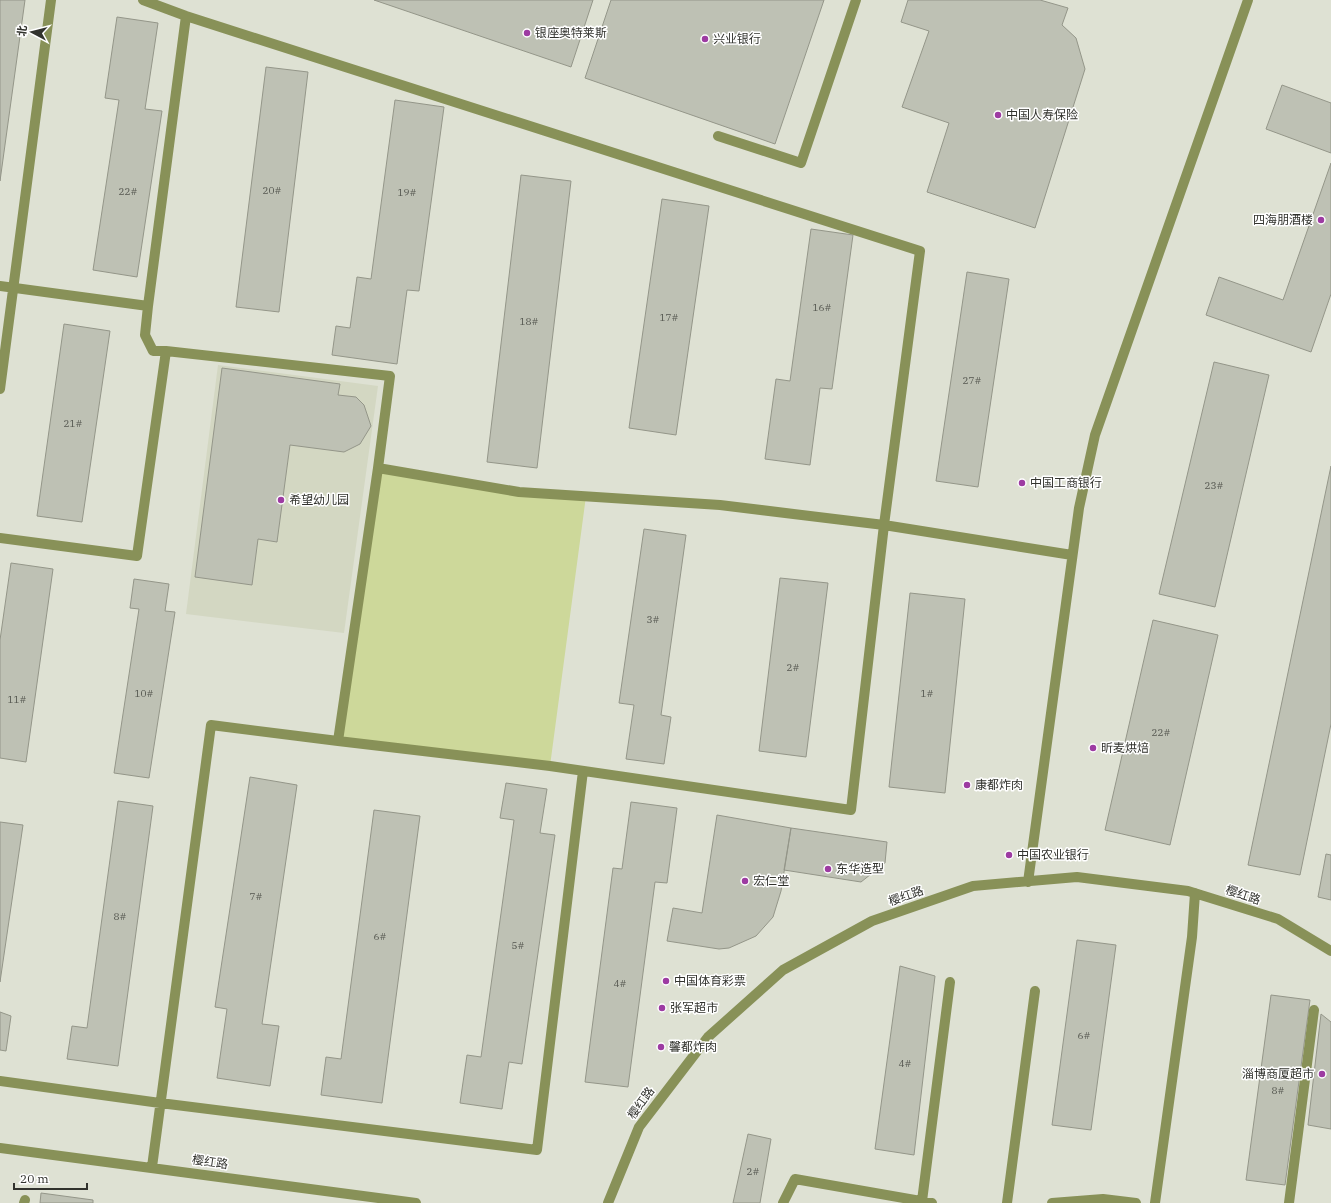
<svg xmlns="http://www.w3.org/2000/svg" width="1331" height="1203" viewBox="0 0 1331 1203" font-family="'IBM Plex Serif','Noto Sans SC',serif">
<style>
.built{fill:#d3d7c2}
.green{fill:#cdd89a}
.building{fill:#bec1b4;stroke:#949689}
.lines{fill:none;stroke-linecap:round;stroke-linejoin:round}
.minor{stroke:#889158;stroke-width:10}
.poi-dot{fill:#9d3ba2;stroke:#fff;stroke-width:1.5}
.labels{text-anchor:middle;stroke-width:3;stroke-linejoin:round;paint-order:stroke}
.number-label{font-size:10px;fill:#54564f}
.poi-label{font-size:12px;fill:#31322d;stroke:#fff;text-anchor:start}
.street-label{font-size:12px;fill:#31322d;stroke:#fff}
</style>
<rect width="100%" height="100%" fill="#dee1d3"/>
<path class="built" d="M218,365l160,21 -34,247 -158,-19z"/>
<path class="green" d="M378,468l141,24 67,4 -36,270 -212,-25z"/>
<path class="building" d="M0,0h25l-25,181z
M374,0h219l-22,67z
M611,0h213l-49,144 -190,-66z
M908,0h132l28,8 -6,17 14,13 9,31 -50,159 -108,-36 22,-69 -47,-16 27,-76 -28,-9z
M117,17l41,6 -13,86 17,2 -25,166 -44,-7 26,-170 -14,-2z
M266,67l42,5 -29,240 -43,-5z
M1282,85l49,18v50l-65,-24z
M395,100l49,7 -25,184 -12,-1 -10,74 -65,-9 4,-29 14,2 7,-51 14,2z
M1331,163v131l-20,58 -105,-37 13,-38 64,23z
M521,175l50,6 -34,287 -50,-6z
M662,199l47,7 -33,229 -47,-7z
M811,229l42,6 -21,154 -12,-1 -10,77 -45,-6 11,-80 14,2z
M967,272l42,7 -31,208 -42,-6z
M64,324l46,7 -28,191 -45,-6z
M1214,362l55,13 -54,232 -56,-13z
M222,368l118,16 -2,11 18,2 8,8 7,21 -11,18 -16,8 -54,-7 -13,97 -19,-3 -6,46 -57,-8z
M1331,466v258l-31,151 -52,-10z
M644,529l42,6 -25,180 10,2 -7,47 -38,-5 8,-54 -15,-2z
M11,563l42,6 -27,193 -26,-4v-118z
M780,578l48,5 -22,174 -47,-6z
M134,579l35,5 -4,27 10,1 -26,166 -35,-5 25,-164 -9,-1z
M910,593l55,6 -20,194 -56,-6z
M1153,620l65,15 -48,210 -65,-15z
M250,777l47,8 -35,239 17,2 -9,60 -53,-8 10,-69 -12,-2z
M506,783l41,6 -7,44 15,2 -33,229 -13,-2 -7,47 -42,-6 7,-48 14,2 33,-237 -14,-2z
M118,801l35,5 -35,260 -51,-7 5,-33 15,2z
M631,802l46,6 -10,75 -12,-1 -27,205 -43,-5 28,-214 9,1z
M374,810l46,6 -38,287 -61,-8 5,-38 15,2z
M717,815l74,13 -10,63 -8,26 -17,19 -27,12 -10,1 -52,-8 6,-33 29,5z
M0,822l23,3 -23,157z
M791,828l96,14 -2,21 -24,19 -77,-12z
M1326,854l5,1v45l-13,-3z
M1077,940l39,5 -25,185 -39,-5z
M900,966l35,10 -21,179 -39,-6z
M1271,995l39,5 -25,185 -39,-5z
M0,1012l11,4 -5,35 -6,-1z
M1321,1014l10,8v107l-23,-4z
M748,1134l23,5 -11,64h-27z
M41,1193l52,7v3h-53z"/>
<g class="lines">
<path class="minor" d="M143,0l43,16 734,235 -36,274 -33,285 -301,-44 -212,-25 -127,-16 -59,442
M718,136l83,27 55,-163
M0,286l148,20 -3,29 8,16h13
M148,306l38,-290
M0,389l51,-389
M0,538l137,18 29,-205 224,25 -12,92
M338,741l40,-273 141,24 201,13 164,20 188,30
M1028,882l51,-374 16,-73 153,-435
M0,1081l160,22 377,47 46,-379
M0,1148l416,55
M922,1201l28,-219
M24,1203l1,-3
M608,1203l31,-76 69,-90 75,-67 89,-49 101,-35 104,-9 111,14 90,28 53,32
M783,1203l12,-24 137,24
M1007,1203l28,-212
M1052,1203l51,-4
M1103,1203v-4l33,4
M1155,1203l37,-266 3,-44
M1289,1203l25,-193"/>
</g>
<g class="poi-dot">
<circle cx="527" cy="33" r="4"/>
<circle cx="705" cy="39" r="4"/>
<circle cx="998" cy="115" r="4"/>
<circle cx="1321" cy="220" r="4"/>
<circle cx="1022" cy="483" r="4"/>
<circle cx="281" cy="500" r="4"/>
<circle cx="1093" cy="748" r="4"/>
<circle cx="967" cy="785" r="4"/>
<circle cx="1009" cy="855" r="4"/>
<circle cx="828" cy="869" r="4"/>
<circle cx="745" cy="881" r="4"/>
<circle cx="666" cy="981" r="4"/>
<circle cx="662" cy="1008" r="4"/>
<circle cx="661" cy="1047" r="4"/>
<circle cx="1322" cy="1074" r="4"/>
</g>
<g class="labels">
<g class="number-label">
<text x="272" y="194">20#</text>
<text x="128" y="195">22#</text>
<text x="407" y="196">19#</text>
<text x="822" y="311">16#</text>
<text x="669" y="321">17#</text>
<text x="529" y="325">18#</text>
<text x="972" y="384">27#</text>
<text x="73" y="427">21#</text>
<text x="1214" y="489">23#</text>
<text x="653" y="623">3#</text>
<text x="793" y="671">2#</text>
<text x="144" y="697">10#</text>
<text x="927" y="697">1#</text>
<text x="17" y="703">11#</text>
<text x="1161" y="736">22#</text>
<text x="256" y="900">7#</text>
<text x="120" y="920">8#</text>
<text x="380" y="940">6#</text>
<text x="518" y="949">5#</text>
<text x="620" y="987">4#</text>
<text x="1084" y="1039">6#</text>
<text x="905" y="1067">4#</text>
<text x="1278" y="1094">8#</text>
<text x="753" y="1175">2#</text>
</g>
<g class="poi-label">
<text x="535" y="37">银座奥特莱斯</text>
<text x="713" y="43">兴业银行</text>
<text x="1006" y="119">中国人寿保险</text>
<text x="1313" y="224" text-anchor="end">四海朋酒楼</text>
<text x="1030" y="487">中国工商银行</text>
<text x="289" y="504">希望幼儿园</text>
<text x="1101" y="752">昕麦烘焙</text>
<text x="975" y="789">康都炸肉</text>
<text x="1017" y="859">中国农业银行</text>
<text x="836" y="873">东华造型</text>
<text x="753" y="885">宏仁堂</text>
<text x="674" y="985">中国体育彩票</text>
<text x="670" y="1012">张军超市</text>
<text x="669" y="1051">馨都炸肉</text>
<text x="1314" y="1078" text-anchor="end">淄博商厦超市</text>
</g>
<g class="street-label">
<text transform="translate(1243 895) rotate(18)" y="4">樱红路</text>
<text transform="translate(906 896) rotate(-19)" y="4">樱红路</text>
<text transform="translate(641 1103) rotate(-54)" y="4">樱红路</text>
<text transform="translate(210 1162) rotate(8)" y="4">樱红路</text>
</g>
</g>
<g transform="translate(32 32) rotate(277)" stroke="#ffffff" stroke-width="3" paint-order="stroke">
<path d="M0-3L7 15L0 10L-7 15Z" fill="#31322d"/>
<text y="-6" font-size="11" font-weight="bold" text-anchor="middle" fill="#31322d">北</text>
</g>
<path d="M14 1183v6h73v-6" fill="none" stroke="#31322d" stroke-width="2"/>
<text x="20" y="1183" font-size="12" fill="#31322d" stroke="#ffffff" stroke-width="3" paint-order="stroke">20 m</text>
</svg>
